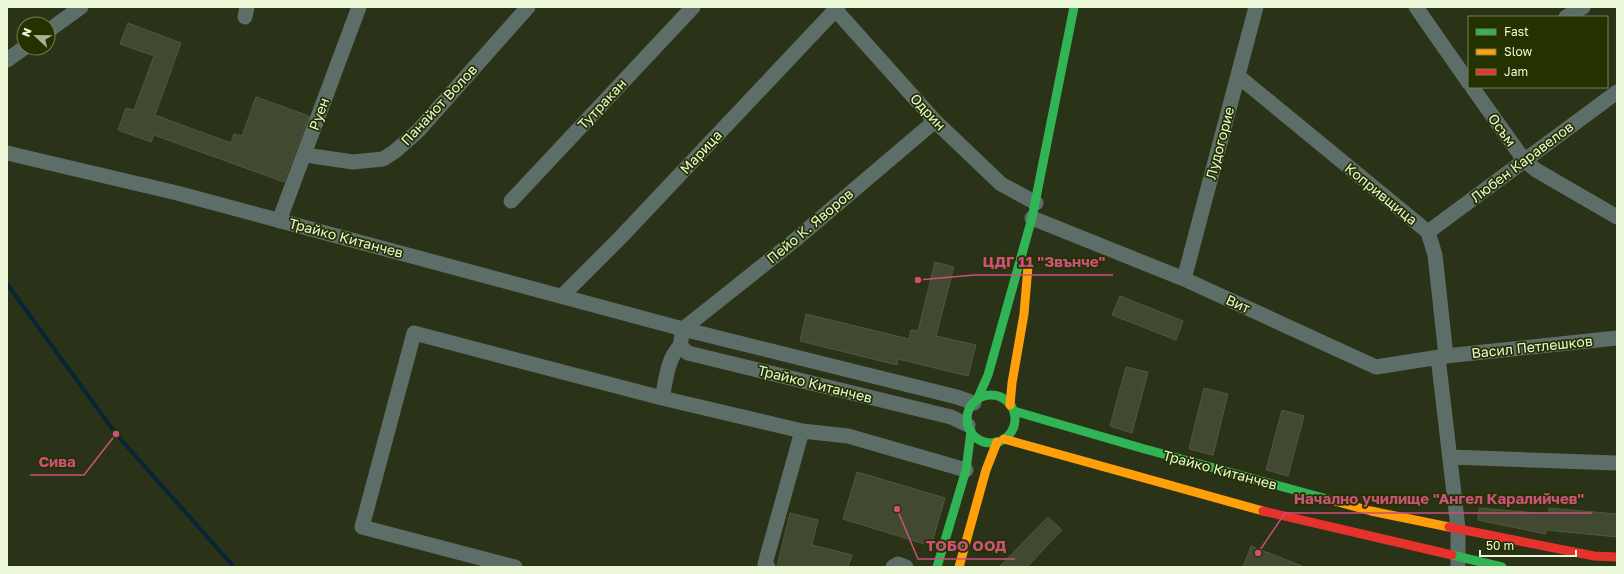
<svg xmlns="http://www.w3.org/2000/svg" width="1624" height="574" viewBox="0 0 1624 574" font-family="'Golos Text',sans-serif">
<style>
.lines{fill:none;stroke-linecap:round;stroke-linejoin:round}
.stream{stroke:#092436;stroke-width:4}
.building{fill:#414931;stroke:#505840}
.street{stroke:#5d6e68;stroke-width:15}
.fast{stroke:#30b455;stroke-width:9}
.slow{stroke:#ff9f0a;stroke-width:9}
.jam{stroke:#e5322d;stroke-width:9}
.labels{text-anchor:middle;stroke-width:3.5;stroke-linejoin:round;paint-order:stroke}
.street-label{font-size:14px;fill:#ebf8d7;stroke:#243200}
.leader{fill:none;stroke:#cc507a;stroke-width:1.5}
.callout-dot{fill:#cc507a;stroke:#243200;stroke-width:1.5}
.callout-label{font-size:15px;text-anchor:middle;font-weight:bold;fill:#cc507a;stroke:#243200;stroke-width:3.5;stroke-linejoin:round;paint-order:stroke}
</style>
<rect width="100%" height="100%" fill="#2a3217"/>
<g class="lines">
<path class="stream" d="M7,284l109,150 118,133"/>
</g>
<path class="building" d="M128,23l53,20 -26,72 76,28 3,-9 8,2 14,-39 53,19 -25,66 -130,-47 -3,7 -33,-12 8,-22 8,2 20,-54 -34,-12z
M935,262l19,5 -18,69 40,9 -8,31 -70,-17 -1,6 -97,-24 6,-27 103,25 2,-9 7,1z
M1120,296l63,25 -7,19 -64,-25z
M1126,367l22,5 -16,61 -22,-7z
M1204,388l24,6 -15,61 -24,-6z
M1282,410l22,6 -16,60 -22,-6z
M857,472l88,26 -14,48 -88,-27z
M1479,508l70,6v-6l68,6v23l-71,-7v4l-68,-14z
M790,513l28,7 -6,25 40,10 -4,12h-71z
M1048,517l14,13 -35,37h-28z
M1251,546l51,20v1h-59z"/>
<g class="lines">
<path class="street" d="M833,7l102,114 66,63 35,19
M1416,7l53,76
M245,17l2,-10
M1566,17l17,-10
M48,31l33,-24
M7,60l17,-12
M1238,76l190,156 7,23 11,101
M1472,87l52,73 12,10 81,47
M7,153l170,40 506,136 274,68 17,6
M305,155l48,7 30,-3 11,-7 24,-21 110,-124
M511,201l182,-194
M1032,218l152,61 192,88 70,-11 171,-18
M279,221l80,-214
M1428,232l189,-140
M1184,279l72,-272
M562,296l58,-58 218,-231
M683,329l112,-89 140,-119
M683,329l-3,17 8,7 263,64 17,8
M1438,357l20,171v38
M662,398c4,-17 5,-39 18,-52
M1450,457l167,6
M515,567l-153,-40 52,-194 248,65 140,33 46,5 118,34
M768,567l-3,-3 37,-133
M893,567l5,-3 8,3"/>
<path class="fast" d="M967 419a24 24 0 1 1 48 0a24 24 0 1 1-48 0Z
M977,400l11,-25 44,-157 42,-211
M1014,411l127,37 190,52
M1452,555l50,12
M937,567l29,-97 5,-39"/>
<path class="slow" d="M1010,405l2,-22 12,-69 4,-48
M1004,439l259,72
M1331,500l40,11 78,16
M959,567l27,-97 11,-28"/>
<path class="jam" d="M1263,511l189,44
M1449,527l145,29 23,1"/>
</g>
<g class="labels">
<g class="street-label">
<text transform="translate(602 104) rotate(-47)" y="5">Тутракан</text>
<text transform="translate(439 105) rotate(-47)" y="5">Панайот Волов</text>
<text transform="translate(928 112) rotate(47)" y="5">Одрин</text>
<text transform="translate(319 114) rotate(-70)" y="5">Руен</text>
<text transform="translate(1502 130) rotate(54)" y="5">Осъм</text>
<text transform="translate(1220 143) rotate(-75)" y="5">Лудогорие</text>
<text transform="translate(701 152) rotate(-47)" y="5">Марица</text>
<text transform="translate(1522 162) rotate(-37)" y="5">Любен Каравелов</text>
<text transform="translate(1381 194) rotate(39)" y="5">Копривщица</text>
<text transform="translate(810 226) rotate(-40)" y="5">Пейо К. Яворов</text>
<text transform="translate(346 238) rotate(15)" y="5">Трайко Китанчев</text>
<text transform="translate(1238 304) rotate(24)" y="5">Вит</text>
<text transform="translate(1532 347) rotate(-6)" y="5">Васил Петлешков</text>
<text transform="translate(815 384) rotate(14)" y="5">Трайко Китанчев</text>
<text transform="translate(1220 470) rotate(15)" y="5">Трайко Китанчев</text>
</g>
</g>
<path class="leader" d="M918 280L974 275H1113M116 434L84 475H30M1258 553L1285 513H1592M897 509L918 559H1015"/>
<g class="callout-dot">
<circle cx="918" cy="280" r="4"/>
<circle cx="116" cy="434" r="4"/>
<circle cx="1258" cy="553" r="4"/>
<circle cx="897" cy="509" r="4"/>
</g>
<g class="callout-label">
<text x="1044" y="267">ЦДГ 11 "Звънче"</text>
<text x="57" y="467">Сива</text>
<text x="1439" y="504">Начално училище "Ангел Каралийчев"</text>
<text x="966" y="551">ТОБО ООД</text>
</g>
<rect width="1624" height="574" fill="none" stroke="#ebf8d7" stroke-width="16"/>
<rect x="1468" y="16" width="140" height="72" fill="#243200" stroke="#748156"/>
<rect x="1476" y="29" width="20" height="6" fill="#30b455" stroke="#748156"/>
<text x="1504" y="36" font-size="12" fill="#ebf8d7">Fast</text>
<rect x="1476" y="49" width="20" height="6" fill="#ff9f0a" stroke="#748156"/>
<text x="1504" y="56" font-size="12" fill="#ebf8d7">Slow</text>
<rect x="1476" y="69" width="20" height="6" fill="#e5322d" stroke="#748156"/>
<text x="1504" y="76" font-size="12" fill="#ebf8d7">Jam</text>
<g transform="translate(36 36) rotate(292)"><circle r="19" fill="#243200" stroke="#748156"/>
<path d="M0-3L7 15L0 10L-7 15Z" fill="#a7b394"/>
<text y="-6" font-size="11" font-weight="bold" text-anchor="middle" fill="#ebf8d7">N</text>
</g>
<path d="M1480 550v6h96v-6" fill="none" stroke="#ebf8d7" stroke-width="2"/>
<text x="1486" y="550" font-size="12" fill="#ebf8d7" stroke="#243200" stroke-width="3" paint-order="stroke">50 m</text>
</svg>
